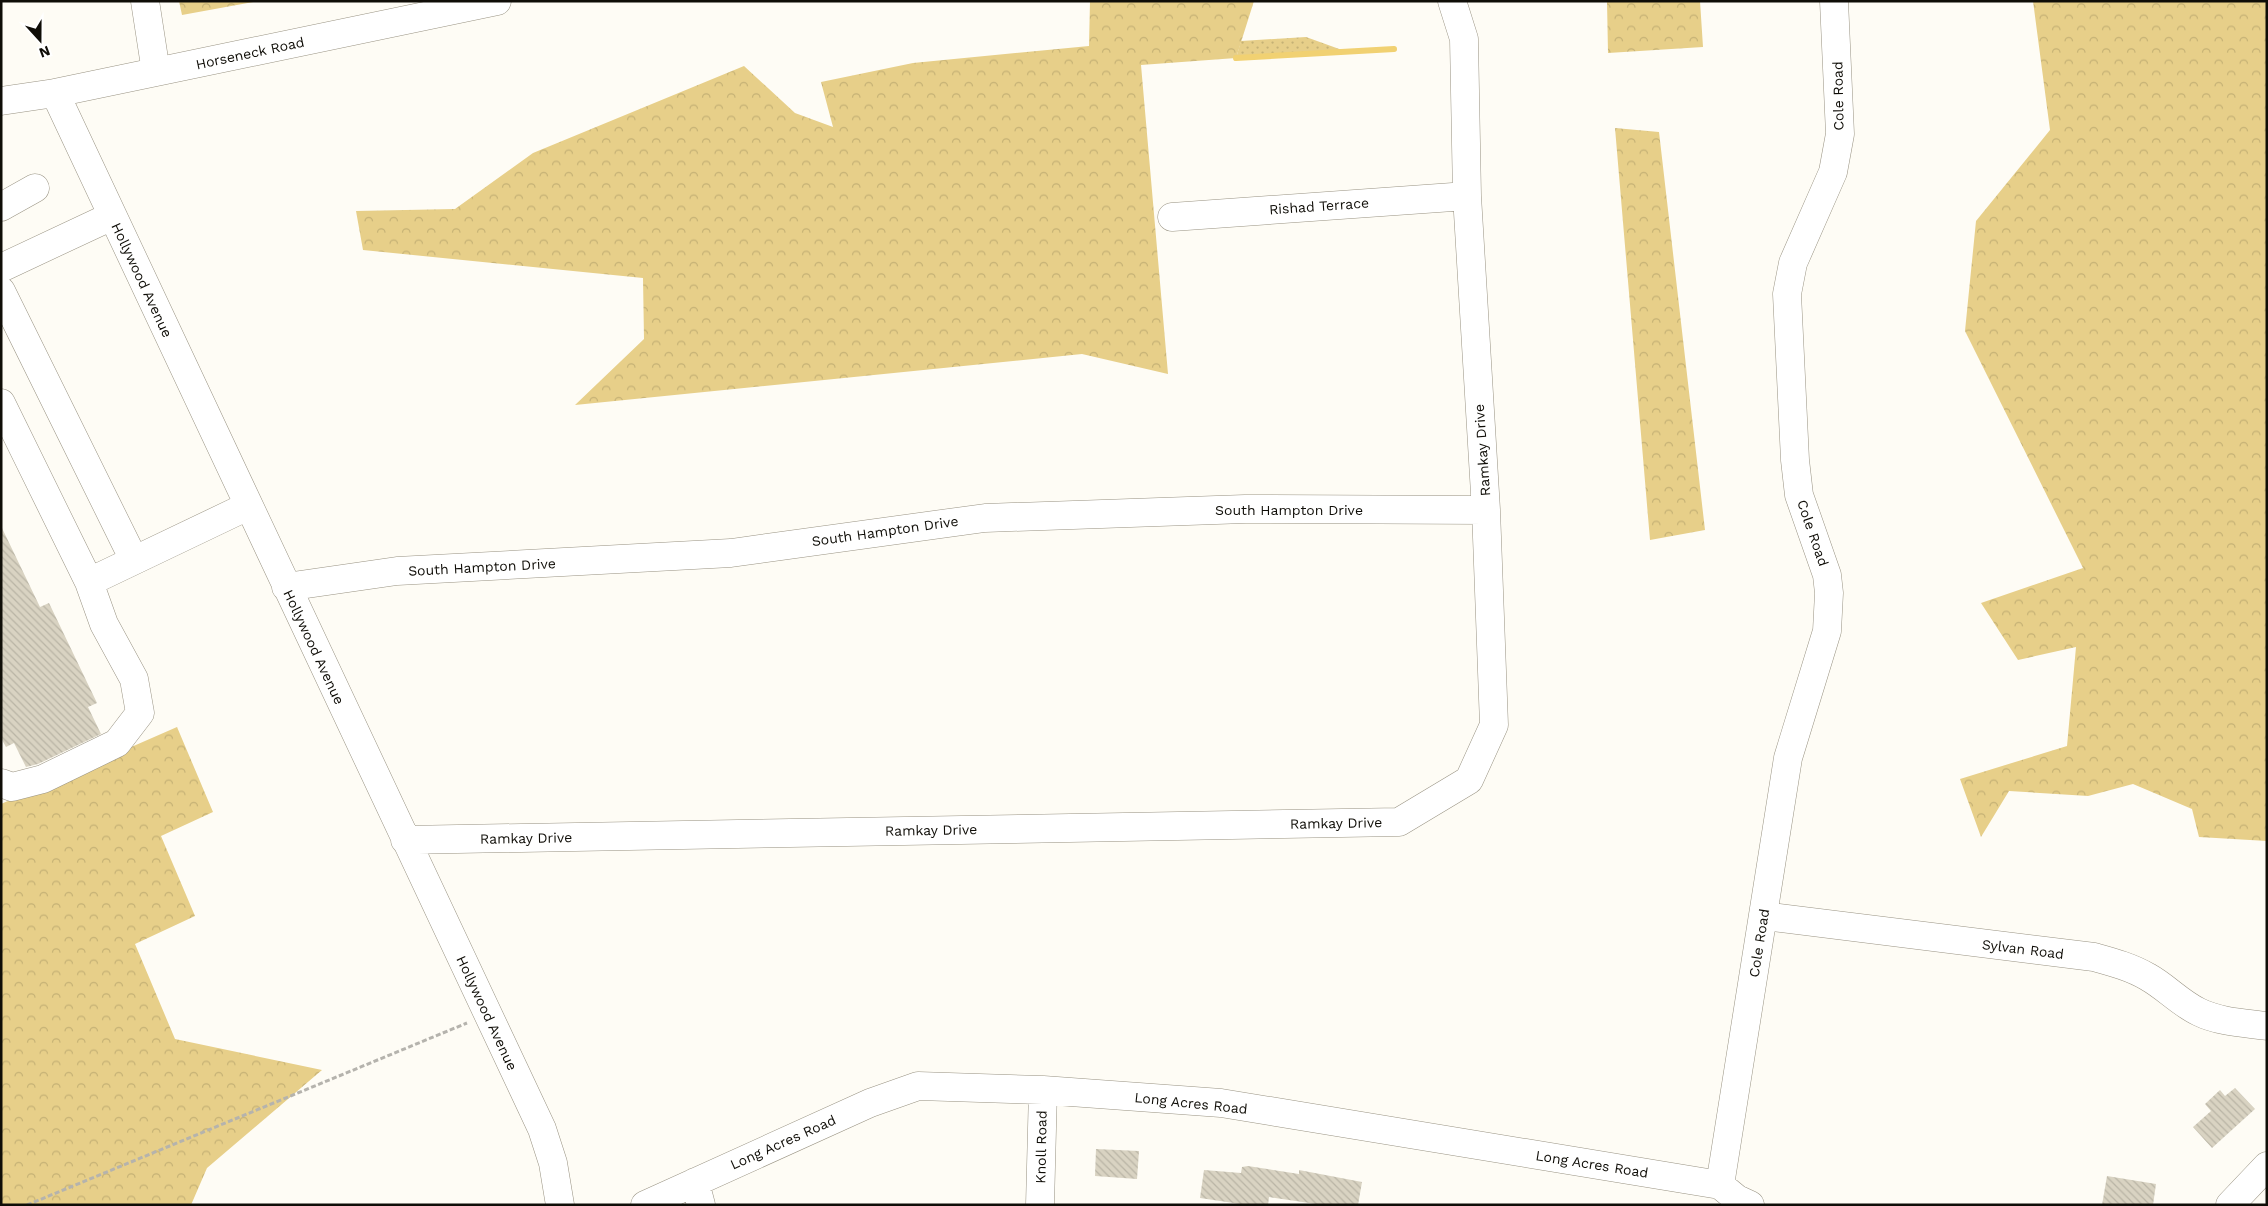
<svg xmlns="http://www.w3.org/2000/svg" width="2268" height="1206" viewBox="0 0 2268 1206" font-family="'Work Sans',sans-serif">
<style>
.grass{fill:url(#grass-dots)}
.forest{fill:url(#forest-crowns)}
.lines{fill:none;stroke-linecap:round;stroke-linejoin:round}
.stream{stroke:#f1d172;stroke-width:6}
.building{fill:url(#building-back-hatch)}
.minor-casing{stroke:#999383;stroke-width:29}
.path{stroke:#b5b3ad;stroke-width:3;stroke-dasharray:5 2.5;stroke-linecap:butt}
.minor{stroke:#fff;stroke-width:28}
.labels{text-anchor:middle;stroke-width:5;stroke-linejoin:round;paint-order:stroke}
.street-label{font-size:14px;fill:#0f0d07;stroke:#fff}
</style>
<defs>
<pattern id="grass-dots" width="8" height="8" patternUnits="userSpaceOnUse" patternTransform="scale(1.25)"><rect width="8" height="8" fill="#e7cf89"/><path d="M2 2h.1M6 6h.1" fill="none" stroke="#c5b175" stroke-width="1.8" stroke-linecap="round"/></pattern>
<pattern id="forest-crowns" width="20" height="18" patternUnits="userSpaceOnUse" patternTransform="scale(1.25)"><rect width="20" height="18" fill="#e7cf89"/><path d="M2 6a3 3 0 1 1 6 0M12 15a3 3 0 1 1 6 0" fill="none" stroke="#c5b175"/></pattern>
<pattern id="building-back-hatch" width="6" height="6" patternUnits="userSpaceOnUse" patternTransform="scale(1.25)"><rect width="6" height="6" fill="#d9d3c2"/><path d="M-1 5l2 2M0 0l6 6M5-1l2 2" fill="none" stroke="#b9b4a5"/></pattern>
</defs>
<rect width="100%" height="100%" fill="#fefcf5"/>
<path class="grass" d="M1306,37l36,13 -106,8 5,-17z"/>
<path class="forest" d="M179,1h80l-77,14z
M1090,1h164l-18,57 -95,7 27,309 -86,-20 -507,51 69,-66 -1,-61 -280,-28 -7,-39 99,-2 78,-56 211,-87 51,47 38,14 -12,-45 92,-19 176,-17z
M1607,1h93l3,46 -95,6z
M2033,1h234v840l-68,-4 -7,-28 -59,-25 -45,12 -79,-5 -28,46 -21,-58 107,-33 9,-99 -58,13 -37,-57 102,-35 -118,-237 11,-110 74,-91z
M1615,128l44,4 46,398 -55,10z
M177,727l36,85 -52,24 34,80 -60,28 40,95 147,31 -115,98 -16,37h-190v-401z"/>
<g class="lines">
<path class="stream" d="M1236,58l158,-9"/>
</g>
<path class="building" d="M1,526l39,81 9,-4 48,100 -9,4 13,27 -63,30 -12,3 -12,-24 -8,4 -5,-9z
M2235,1088l20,21 -43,39 -19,-21 18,-16 -6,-7 15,-14 5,6z
M1096,1149l43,2 -2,28 -42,-3z
M1248,1166l51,8v-4l63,12 -4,23h-35l-54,-8 -1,8h-21l-47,-7 4,-28 37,3 1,-6z
M2107,1176l49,8 -3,21h-51z"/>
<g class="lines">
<g class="minor-casing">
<path id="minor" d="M145,1l11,71
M55,93l487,1036 11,34 7,42
M1,101l54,-8 442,-92
M1,207l34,-19
M1172,217l295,-21
M1,268l111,-52
M1,291l133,269
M1,403l88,179 159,-76
M286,587l111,-16 334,-18 254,-35 260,-9 241,1
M1,783l11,4 31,-8 74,-36 23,-30 -6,-34 -30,-55 -15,-42
M405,840l994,-18 70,-42 25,-55 -8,-215 -19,-314 -3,-157 -12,-38
M1764,916l330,41c18,5 37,10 54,20 18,10 32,26 51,35 20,10 46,11 68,14
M695,1182l6,23
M1720,1185l68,-427 39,-127 2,-38 -2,-18 -28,-80 -4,-35 -8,-166 6,-31 40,-91 7,-38 -6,-133
M645,1205l225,-102 48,-17 125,4 178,13 499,82 17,14 13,6
M1040,1205l3,-115
M2230,1205l37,-39"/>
</g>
<path class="path" d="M27,1205l440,-182"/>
<use href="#minor" class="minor"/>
</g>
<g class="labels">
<g class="street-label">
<text transform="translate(250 53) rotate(-12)" y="5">Horseneck Road</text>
<text transform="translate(1838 96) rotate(-91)" y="5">Cole Road</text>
<text transform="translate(1319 206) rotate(-4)" y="5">Rishad Terrace</text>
<text transform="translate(142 280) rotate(65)" y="5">Hollywood Avenue</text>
<text transform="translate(1482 450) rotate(-94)" y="5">Ramkay Drive</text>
<text x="1289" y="515">South Hampton Drive</text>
<text transform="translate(885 531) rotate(-8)" y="5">South Hampton Drive</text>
<text transform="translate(1813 533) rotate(71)" y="5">Cole Road</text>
<text transform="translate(482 567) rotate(-3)" y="5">South Hampton Drive</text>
<text transform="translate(314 647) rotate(65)" y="5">Hollywood Avenue</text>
<text transform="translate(1336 823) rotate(-1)" y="5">Ramkay Drive</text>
<text transform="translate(931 830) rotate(-1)" y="5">Ramkay Drive</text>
<text transform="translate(526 838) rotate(-1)" y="5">Ramkay Drive</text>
<text transform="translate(1759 943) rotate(-81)" y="5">Cole Road</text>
<text transform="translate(2023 949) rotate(7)" y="5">Sylvan Road</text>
<text transform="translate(487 1013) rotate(65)" y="5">Hollywood Avenue</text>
<text transform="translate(1191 1103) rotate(6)" y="5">Long Acres Road</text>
<text transform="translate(783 1142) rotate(-24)" y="5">Long Acres Road</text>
<text transform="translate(1041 1147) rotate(-89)" y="5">Knoll Road</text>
<text transform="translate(1592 1164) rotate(9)" y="5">Long Acres Road</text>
</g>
</g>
<rect width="2268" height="1206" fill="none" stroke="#0f0d07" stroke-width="5"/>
<g transform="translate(40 40) rotate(159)" stroke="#ffffff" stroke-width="4" paint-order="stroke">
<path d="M0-4L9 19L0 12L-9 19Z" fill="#0f0d07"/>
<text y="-8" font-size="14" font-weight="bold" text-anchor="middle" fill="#0f0d07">N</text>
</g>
</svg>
